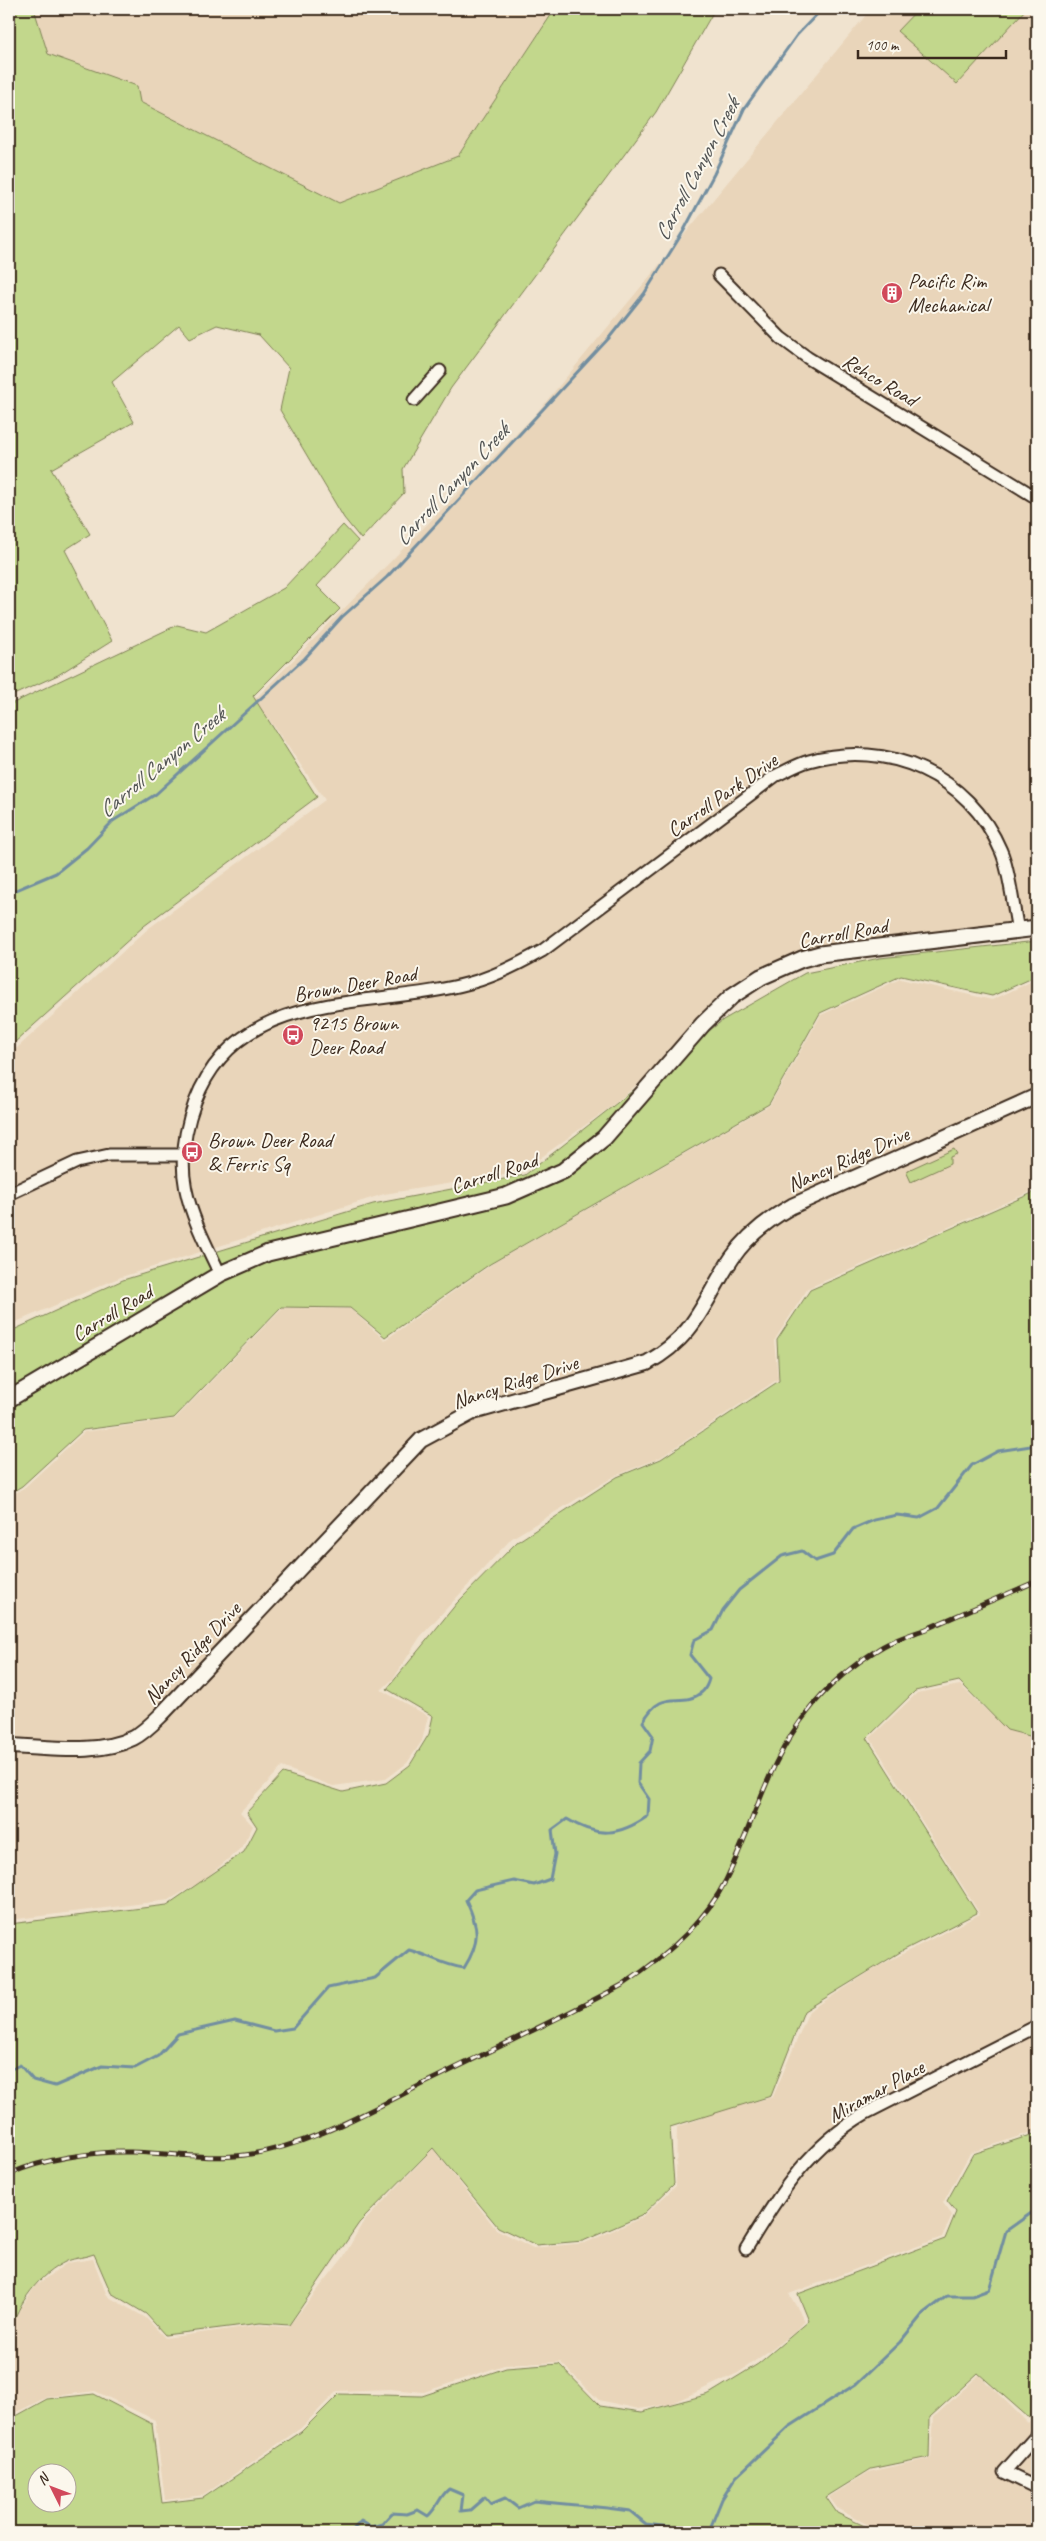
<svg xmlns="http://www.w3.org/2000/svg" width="1046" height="2541" viewBox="0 0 1046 2541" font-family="Caveat,sans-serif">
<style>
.built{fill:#e9d5ba}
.green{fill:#c2d78c;stroke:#7e8055;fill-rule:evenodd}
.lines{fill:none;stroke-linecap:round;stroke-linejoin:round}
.stream{stroke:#728ea0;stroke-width:3}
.minor-casing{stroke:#3b2a1e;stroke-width:15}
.tertiary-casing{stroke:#3b2a1e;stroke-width:18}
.secondary-casing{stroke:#3b2a1e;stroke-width:19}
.minor{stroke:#fbf7ec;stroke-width:11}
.tertiary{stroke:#fbf7ec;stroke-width:14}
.secondary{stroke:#fbf7ec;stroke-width:15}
.rail-casing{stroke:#3b2a1e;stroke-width:5}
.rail{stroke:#fbf7ec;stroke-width:3;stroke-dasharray:9;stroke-linecap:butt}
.labels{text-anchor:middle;stroke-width:4;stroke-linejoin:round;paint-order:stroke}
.poi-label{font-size:21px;fill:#3b2a1e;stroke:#fbf7ec;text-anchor:start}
.street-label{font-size:21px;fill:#3b2a1e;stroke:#fbf7ec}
.water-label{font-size:22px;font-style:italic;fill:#525454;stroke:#fbf7ec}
</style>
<rect width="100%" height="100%" fill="#f0e3cf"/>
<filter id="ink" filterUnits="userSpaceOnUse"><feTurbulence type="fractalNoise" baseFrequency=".02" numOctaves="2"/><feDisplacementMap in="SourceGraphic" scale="10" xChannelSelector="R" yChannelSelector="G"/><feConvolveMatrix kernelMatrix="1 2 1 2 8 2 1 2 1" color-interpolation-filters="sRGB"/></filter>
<g filter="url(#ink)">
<path class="built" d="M34,9h521l-97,147 -119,47 -199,-101 -3,-16 -89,-32z
M871,9h166v921l-253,29 -171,146 -92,67 -137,22 -263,83 -112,48v-274l8,-3 132,-120 176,-128 -70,-101 280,-284z
M900,979l92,21 45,-21v210l-229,99 -34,53 4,38 -117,78 -46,19 -103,62 -92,99 -26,41 -13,12 47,26 -6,25 -15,22 -21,16 -53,7 -51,-19 -42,45 13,14 -11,21 -37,32 -36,21 -160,20v-423l16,-10 59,-55 91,-13 107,-111 68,1 35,31 110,-78 275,-157 51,-90z
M960,1685l47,45 30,9v391l-67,23 -27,50 9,12 -10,22 -153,57 16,27 -10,11 -57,41 -68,31 -31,5 -40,-9 -39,-38 -56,3 -80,27 -34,-3 -53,2 -36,37 -97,67 -39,5 -10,-80 -60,-29 -48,6 -38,19v-78l8,-24 19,-29 31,-22 26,-4 14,37 39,22 19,20 94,-13 29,2 55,-69 19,-34 71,-75 63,80 37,19 52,-5 56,-25 35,-32 1,-59 53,-19 43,-11 36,-86 70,-45 101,-52 -110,-176 47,-45z
M979,2375l49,48 9,-10v119h-155l-44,-23 -9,-12 40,-25 62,-14 3,-41z"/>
<path class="green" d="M9,9h25l14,45 89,32 3,16 199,101 119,-47 97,-147h160l-59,103 -205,276 -48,81 1,24 -43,46 -17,-21 -64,-108 9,-42 -30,-33 -42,-10 -27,13 -11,-13 -67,57 22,40 -83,47 39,65 -25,16 47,91 -54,34 -49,22z
M918,9h108l-69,75 -60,-53z
M343,525l15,16 -41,45 23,23 -87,87 64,101 -173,129 -130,117 -5,2v-340l168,-80 29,7 78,-44z
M1037,941v35l-45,20 -91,-20 -81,37 -51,91 -279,160 -105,73 -35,-29 -69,-1 -107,111 -91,12 -61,56 -13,8v-162l114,-52 250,-76 152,-29 198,-155 82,-47 75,-15z
M954,1149l3,5 -7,3v7l-39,18 -5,-11z
M1037,1191v547l-30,-8 -48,-49 -44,10 -48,47 110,175 -75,38 -98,60 -33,85 -101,31 4,57 -33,32 -58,25 -47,4 -38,-18 -65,-79 -74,75 -70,102 -29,-2 -95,12 -19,-21 -35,-21 -17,-39c-8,3 -19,4 -27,7 -30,14 -47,41 -58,71v-408l158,-19 77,-53 13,-25 -10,-15 36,-39 60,19 43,-9 24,-18 19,-31 4,-18 -46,-27 70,-86 60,-61 100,-65 44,-18 118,-78 -2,-41 33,-50z
M1037,2133v276l-8,9 -51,-45 -48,44 -1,40 -58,12 -45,28 11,16 40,19h-868v-112l38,-21 47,-5 58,30 10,79 41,-5 98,-66 38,-38 83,2 84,-28 53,-4 41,42 42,6 67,-18 49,-30 51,-43 -11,-27 147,-55 11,-27 -9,-11 26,-47zM38,2474h30v30h-30z"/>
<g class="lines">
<path class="stream" d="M9,893l47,-20 31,-25 26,-27 43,-27 149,-136 37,-41 45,-40 222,-239 35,-44 39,-62 31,-58 30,-65 53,-74 25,-26
M9,2070l11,-5 13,15 22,6 47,-20 33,2 23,-12 20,-22 57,-13 39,10 19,-3 35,-40 47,-10 34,-28c19,5 36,16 55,18 17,-27 15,-40 2,-68l9,-10 39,-9 20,4 16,-6 5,-25 -3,-24 15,-11c30,19 52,17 81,-3l1,-17 -11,-16 1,-20 11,-12 3,-15 -10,-14c20,-37 38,-12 59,-30 3,-2 6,-9 7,-13l-19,-24 4,-15 19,-10 10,-20 16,-20 43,-34 20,-5 13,10 18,-6 20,-26 21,-9 23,-5 22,3 19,-10 34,-43 26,-14 39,-6
M709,2531l13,-32 14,-22 53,-50 67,-43 44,-42 22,-27 25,-19h25l17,-6 17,-59 31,-22
M351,2532l10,-11 10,6 11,-3 10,-11 15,1 11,-4 10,6c10,-9 11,-19 21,-27l14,6 -2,16 9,-1 15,-13 6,7 14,-6 13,10 16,-7 73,7 23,3 16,13 64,8"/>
<g class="minor-casing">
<path id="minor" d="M719,275l62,63 27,20 229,140
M414,400l26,-29
M9,1194l68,-32 32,-7h73
M220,1274c-31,-64 -51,-101 -25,-172 44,-118 178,-92 275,-119 26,-7 49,-19 72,-32l233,-175c11,-5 23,-12 34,-15 79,-22 160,14 192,90 9,20 12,57 17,79
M746,2249c35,-57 61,-101 120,-136l171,-87
M1037,2435l-33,37 33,16"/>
</g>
<g class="tertiary-casing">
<path id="tertiary" d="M9,1746c40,1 87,10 124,-8 10,-5 19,-14 27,-22l261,-276 52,-28 174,-49c51,-29 55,-60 85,-105 15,-22 37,-39 60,-52l245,-110"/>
</g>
<g class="secondary-casing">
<path id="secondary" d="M9,1399l211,-125 48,-21 238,-57 57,-25 41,-33 99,-114 29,-28 29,-19 41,-18 18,-5 217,-26"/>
</g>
<use href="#minor" class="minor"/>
<use href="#tertiary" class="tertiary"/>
<use href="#secondary" class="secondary"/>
<g class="rail-casing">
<path id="rail" d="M9,2174c34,-15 85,-23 122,-22 38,1 77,8 114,3 66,-9 127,-46 186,-75 64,-32 130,-62 193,-96 41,-27 80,-60 102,-104 28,-57 42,-120 83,-170 17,-23 44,-45 68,-60 14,-10 33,-15 49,-21 37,-16 74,-32 111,-48"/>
</g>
<use href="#rail" class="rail"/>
</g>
</g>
<defs>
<g id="building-disc" transform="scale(1.125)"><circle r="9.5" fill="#d1495b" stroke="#fbf7ec"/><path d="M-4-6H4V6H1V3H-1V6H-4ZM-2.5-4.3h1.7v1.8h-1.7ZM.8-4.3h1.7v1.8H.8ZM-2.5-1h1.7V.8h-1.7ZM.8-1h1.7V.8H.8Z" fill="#fff"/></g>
<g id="bus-disc" transform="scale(1.125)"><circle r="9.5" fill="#d1495b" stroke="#fbf7ec"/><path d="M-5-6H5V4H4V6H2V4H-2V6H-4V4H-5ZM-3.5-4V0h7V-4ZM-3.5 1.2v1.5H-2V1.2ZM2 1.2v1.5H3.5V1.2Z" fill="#fff"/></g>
</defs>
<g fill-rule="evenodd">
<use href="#building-disc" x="892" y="293"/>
<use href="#bus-disc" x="293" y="1035"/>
<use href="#bus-disc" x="192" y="1152"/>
</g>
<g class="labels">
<g class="poi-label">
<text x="908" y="288">Pacific Rim<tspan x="908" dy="24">Mechanical</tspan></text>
<text x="309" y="1030">9215 Brown<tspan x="309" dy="24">Deer Road</tspan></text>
<text x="208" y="1147">Brown Deer Road<tspan x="208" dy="24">&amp; Ferris Sq</tspan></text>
</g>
<g class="street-label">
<text transform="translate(880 380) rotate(31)" y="7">Rehco Road</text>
<text transform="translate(722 795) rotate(-35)" y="7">Carroll Park Drive</text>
<text transform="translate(843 933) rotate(-10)" y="7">Carroll Road</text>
<text transform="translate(355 984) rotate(-10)" y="7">Brown Deer Road</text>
<text transform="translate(848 1159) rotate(-24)" y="7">Nancy Ridge Drive</text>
<text transform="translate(494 1173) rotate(-18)" y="7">Carroll Road</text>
<text transform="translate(112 1313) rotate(-31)" y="7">Carroll Road</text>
<text transform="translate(515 1382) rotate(-18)" y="7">Nancy Ridge Drive</text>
<text transform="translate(192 1653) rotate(-47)" y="7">Nancy Ridge Drive</text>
<text transform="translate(876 2091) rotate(-29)" y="7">Miramar Place</text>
</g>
<g class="water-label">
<text transform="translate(696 169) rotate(-62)" y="8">Carroll Canyon Creek</text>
<text transform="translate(451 484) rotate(-47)" y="8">Carroll Canyon Creek</text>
<text transform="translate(161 762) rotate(-40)" y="8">Carroll Canyon Creek</text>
</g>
</g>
<rect width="1046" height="2541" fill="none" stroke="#fbf7ec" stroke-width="30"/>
<rect x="15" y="15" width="1016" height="2511" fill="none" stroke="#3b2a1e" stroke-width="2" filter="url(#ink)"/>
<g transform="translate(52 2488) rotate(312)"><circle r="24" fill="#fbf7ec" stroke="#aea59a"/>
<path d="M0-4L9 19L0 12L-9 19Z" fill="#d1495b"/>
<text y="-8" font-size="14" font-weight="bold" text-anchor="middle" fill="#3b2a1e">N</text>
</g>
<path d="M858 50v8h148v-8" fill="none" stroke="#3b2a1e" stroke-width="2.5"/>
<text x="866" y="50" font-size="15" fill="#3b2a1e" stroke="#fbf7ec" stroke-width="4" paint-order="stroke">100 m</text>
</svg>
